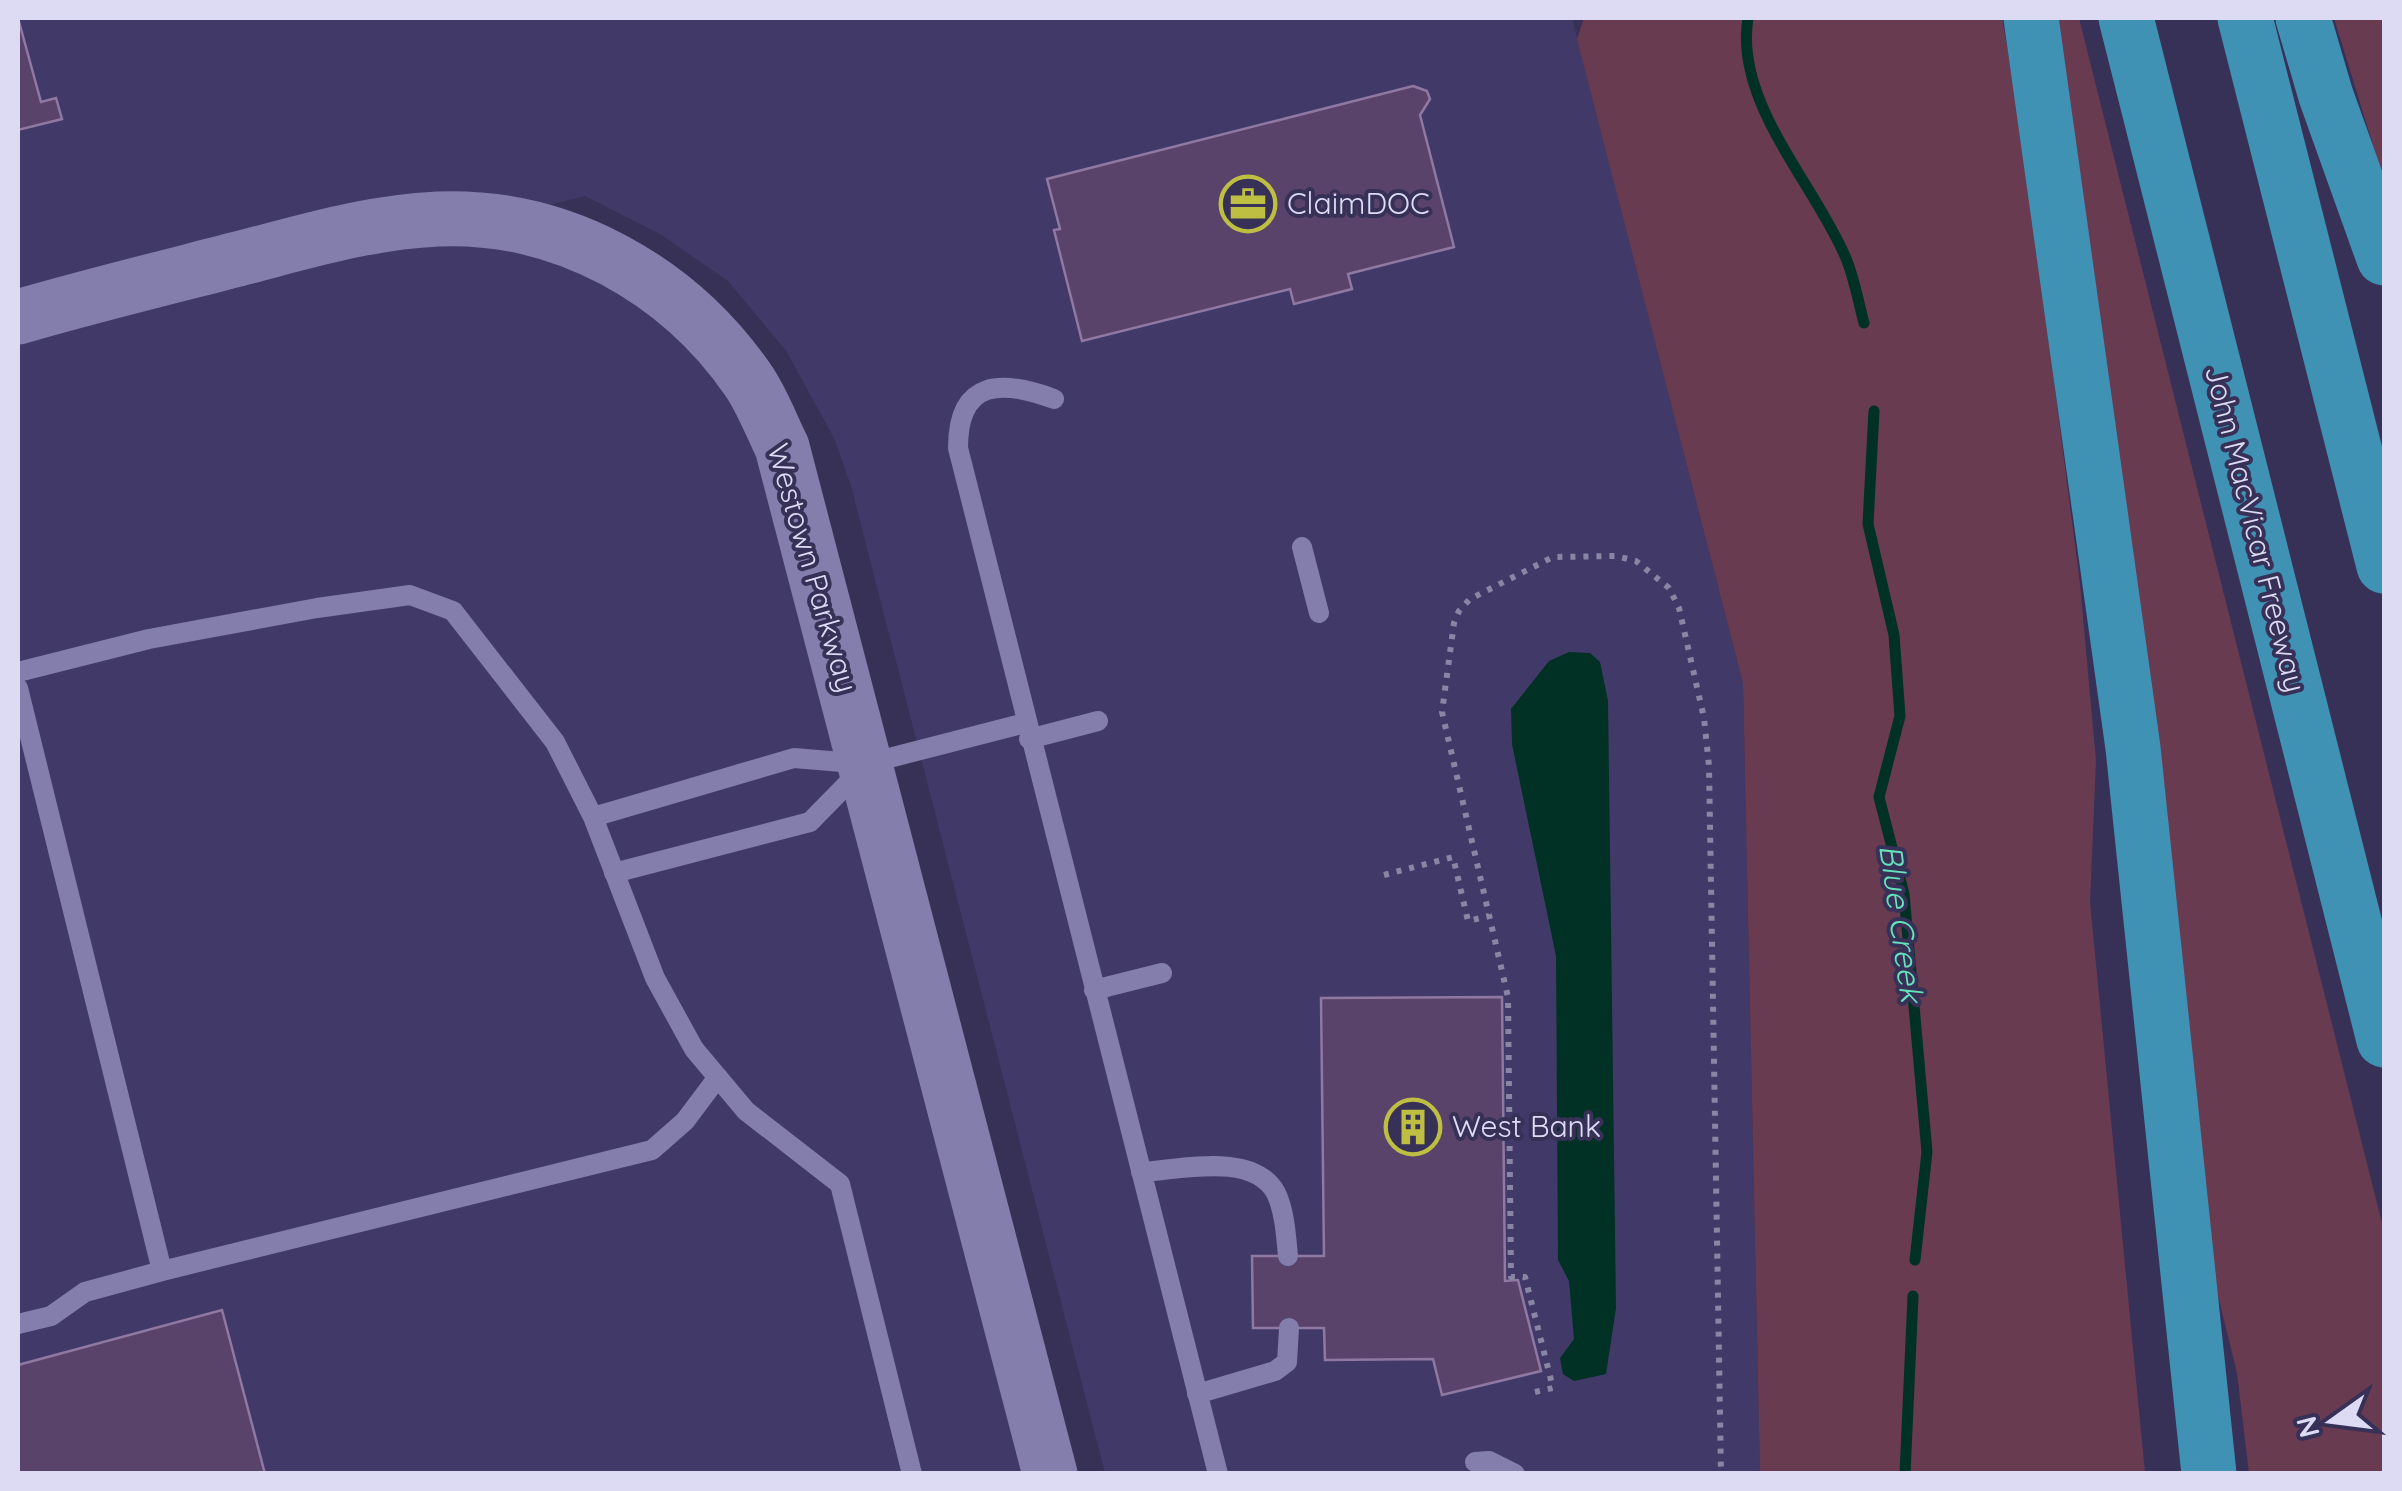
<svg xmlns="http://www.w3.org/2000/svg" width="2402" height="1491" viewBox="0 0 2402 1491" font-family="Quicksand,sans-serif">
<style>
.built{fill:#413a68}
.green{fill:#683b51}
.water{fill:#003124}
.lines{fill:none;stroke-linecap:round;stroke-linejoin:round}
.stream{stroke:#003124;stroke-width:11}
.building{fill:#59436a;stroke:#8f78a2;stroke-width:2.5}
.path{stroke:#8985a5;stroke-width:6;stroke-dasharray:5 8;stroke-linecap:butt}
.lane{stroke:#847eac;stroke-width:20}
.secondary{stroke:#847eac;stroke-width:55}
.highway{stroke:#4092b5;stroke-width:55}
.labels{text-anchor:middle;stroke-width:8;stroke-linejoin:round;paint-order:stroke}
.poi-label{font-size:30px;fill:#dddbf4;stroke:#373158;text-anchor:start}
.street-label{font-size:30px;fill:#dddbf4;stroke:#373158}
.water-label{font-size:32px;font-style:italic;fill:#67e1ba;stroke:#373158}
</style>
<rect width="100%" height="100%" fill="#373158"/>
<path class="built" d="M18,18h1554l171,665 17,790h-655l-254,-987 -16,-46 -48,-88 -59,-71 -68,-47 -75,-38 -94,23 92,25 166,138 301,1091h-1032z"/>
<path class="green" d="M1584,18h418l20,114 58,452 16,177 -6,141 55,571h-385l-17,-790 -166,-644z
M2052,18h27l305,1213v242h-135l-12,-100 -27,-110z
M2334,18h50v163z"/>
<path class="water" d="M1569,652l21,1 10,9 8,39 8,607 -10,66 -32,7 -11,-7 -3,-16 14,-19 -5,-58 -11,-21 -2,-304 -44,-212 -1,-35 38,-48z"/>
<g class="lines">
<path class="stream" d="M1748,18c-14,84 66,165 97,238 9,20 13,45 19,67
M1874,411l-6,113 26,111 6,81 -21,81 25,97 23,258 -12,108
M1905,1474l8,-178"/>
</g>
<path class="building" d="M18,18l23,84 15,-4 6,21 -44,11z
M1413,86l14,5 3,8 -10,16 34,132 -106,27 4,15 -58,15 -4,-15 -208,52 -28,-111 6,-1 -13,-50z
M1502,997l3,284 13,-1 23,91 -99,24 -9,-36 -108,1 -1,-32h-71l-1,-72h72l-3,-258z
M222,1310l43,164h-247v-109z"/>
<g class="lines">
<path class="path" d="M1384,875l69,-18 15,64 21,-5
M1535,1392l18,-4 -28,-111h-14l-3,-280 -66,-285 12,-89 5,-12 11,-12 83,-42 63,-1 20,5 33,27 10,20 25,110 5,48 12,708"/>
<path class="lane" d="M1054,399c-51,-19 -96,-21 -96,49l260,1026
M1302,547l17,66
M18,672l131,-33 168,-31 93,-13 43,16 102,131 38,75 62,161 39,71 52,62 94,73 72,290
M18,688l144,583
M1029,739l69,-18
M593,817l201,-59 72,6 159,-41
M614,873l196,-51 49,-50
M1094,990l68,-17
M1141,1172c39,-2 112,-21 135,21 9,19 10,43 12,63
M18,1324l33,-8 34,-24 77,-21 490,-121 33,-29 33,-44
M1197,1394l78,-23 12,-9 2,-34
M1475,1462l14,-1 26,13"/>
<path class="secondary" d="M18,317c72,-21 146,-39 220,-58 66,-17 131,-37 200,-40 124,-5 240,60 310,161 14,20 23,45 34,67l268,1027"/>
<path class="highway" d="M2031,18l102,730 76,726
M2126,18l258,1022
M2245,18l139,548
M2303,18l23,78 58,162"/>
</g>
<defs>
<g id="office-ring" transform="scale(2.875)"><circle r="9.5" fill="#373158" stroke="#bebf42" stroke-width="1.5"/><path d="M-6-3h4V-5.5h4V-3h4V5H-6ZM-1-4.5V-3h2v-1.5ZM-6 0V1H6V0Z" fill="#bebf42"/></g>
<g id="building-ring" transform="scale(2.875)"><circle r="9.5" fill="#373158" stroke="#bebf42" stroke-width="1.5"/><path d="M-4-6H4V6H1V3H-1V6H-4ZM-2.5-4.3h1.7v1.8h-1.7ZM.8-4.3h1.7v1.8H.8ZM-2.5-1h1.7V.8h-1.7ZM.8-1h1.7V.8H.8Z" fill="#bebf42"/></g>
</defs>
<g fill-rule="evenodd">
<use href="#office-ring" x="1248" y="204"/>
<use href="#building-ring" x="1413" y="1127"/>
</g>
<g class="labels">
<g class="poi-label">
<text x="1287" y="214">ClaimDOC</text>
<text x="1452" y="1137">West Bank</text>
</g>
<g class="street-label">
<text transform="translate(2255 529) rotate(76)" y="10">John MacVicar Freeway</text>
<text transform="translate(812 568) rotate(74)" y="10">Westown Parkway</text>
</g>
<g class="water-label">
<text transform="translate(1901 923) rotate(82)" y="11">Blue Creek</text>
</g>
</g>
<rect width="2402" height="1491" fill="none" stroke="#dddbf4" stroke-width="40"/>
<g transform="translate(2332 1421) rotate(256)" stroke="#373158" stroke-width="8" paint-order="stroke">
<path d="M0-8L18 38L0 25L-18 38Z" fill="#dddbf4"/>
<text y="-15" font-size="28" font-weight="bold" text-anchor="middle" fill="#dddbf4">N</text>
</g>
</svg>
